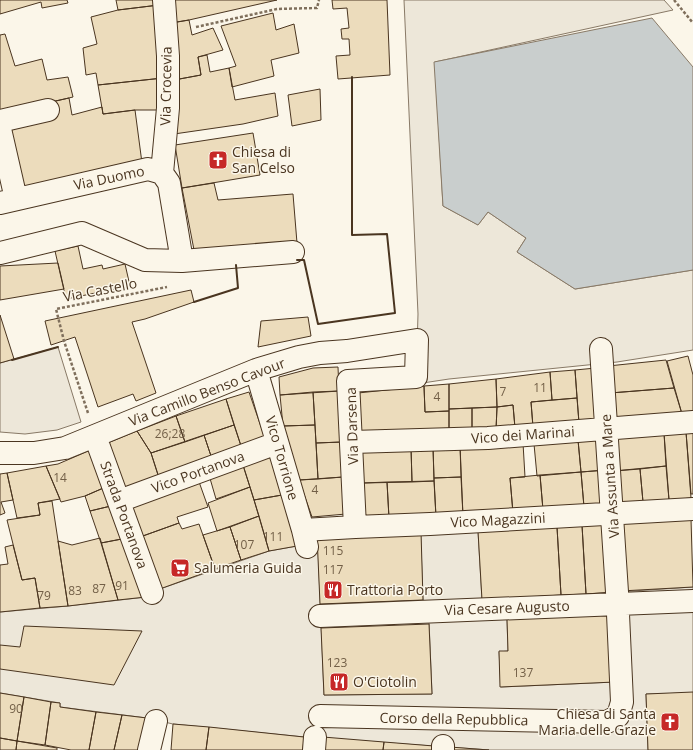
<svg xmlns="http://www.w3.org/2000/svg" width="693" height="750" viewBox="0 0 693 750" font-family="'Open Sans',sans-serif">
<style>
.parking{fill:#ede7d9;stroke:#887966}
.water{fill:#c9cecd;stroke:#887966}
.building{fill:#ecdcbc;stroke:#4a3520}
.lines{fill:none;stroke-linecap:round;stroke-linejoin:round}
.minor-casing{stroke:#4a3520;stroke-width:24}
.path{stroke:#7f6f5c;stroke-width:2.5;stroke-dasharray:3 2;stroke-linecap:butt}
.minor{stroke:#fbf6e9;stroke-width:22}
.wall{stroke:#4a3520;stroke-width:2}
.labels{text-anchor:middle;stroke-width:3;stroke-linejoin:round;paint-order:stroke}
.number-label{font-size:12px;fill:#725f47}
.street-label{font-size:14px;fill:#4a3520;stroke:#fbf6e9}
.poi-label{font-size:14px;fill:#4a3520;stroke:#fbf6e9;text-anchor:start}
</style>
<rect width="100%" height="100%" fill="#fbf6e9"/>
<path class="parking" d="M404,0h260l9,10 -238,52 8,144 35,19 10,-13 38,26 -9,14 58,37 118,-19v80l-76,12 -168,17 -33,5 2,-70z
M58,347l23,75 -24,8 -32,4 -25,-2v-69z
M420,518l58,13 4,69 25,19 1,32 -9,1 2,35 114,-5 2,-90 76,-5v106l-47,1 2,56h-158l-186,-13 -131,-13 -26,-6 -87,-11v-4l-60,-10v-81l68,-6 78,-9 11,-7 112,-39 28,-5 21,3 6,146 108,-1 -3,-73 -6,-21z"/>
<path class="water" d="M652,18l41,49v203l-118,19 -58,-37 9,-14 -38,-26 -10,13 -35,-19 -9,-144z"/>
<path class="building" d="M0,0h67l1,3 -26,5 -1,-6 -41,12z
M116,0h42l1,5 -41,5z
M169,0h108l-88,20 -18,3z
M332,0h55l3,75 -52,4 -2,-23 14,-1 -1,-16h-7l-1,-10 8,-1 -2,-20 -14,1z
M159,5l4,73 -65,7 -2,-12 -10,2 -3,-27 14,-4 -6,-27 27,-7z
M273,13l3,17 18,-6 5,29 -28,7 3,16 -42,11 -3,-19 7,-2 -15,-40z
M189,20l3,15 21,-7 10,22 -25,7 3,18 -27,5 -3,-57z
M5,34l10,32 27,-7 5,21 21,-3 5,20 -73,17v-79z
M207,55l3,17 19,-4 6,32 40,-7 3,23 -35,8 -69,10v-54l27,-5 -3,-18z
M163,78l-1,32h-27l-32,4 -5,-29z
M320,89l1,31 -29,6 -4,-31z
M69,98l3,17 30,-8 1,7 32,-4 7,53 -120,28 -14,-63 43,-26z
M253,133l7,42 -78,13 -7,-43z
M214,183l4,17 75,-6 4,49 -102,12 -13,-67z
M78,246l5,23 19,-4 1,4 22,-5 5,22 -64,13 -11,-48z
M58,263l6,26 -64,11v-34z
M191,290l3,12 -49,17 -13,3 24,71 -20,8 -3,-7 -35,13 -23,-70 -24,8 -6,-24z
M0,315l14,44 -14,4z
M308,317l3,19 -53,11 3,-26z
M688,356l5,19v36l-11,3 -15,-53z
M666,360l8,28 -64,5 -2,-27z
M338,367l1,24 -59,4 -1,-18 34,-9z
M596,368l4,53 -21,2 -4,-53z
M575,370l2,28 -25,2 -2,-28z
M550,372l2,28 -21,2 2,25 -18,1 -2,-23 -16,2 -1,-28z
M496,379l1,28 -48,2v-25z
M449,384v27l-24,1 -1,-26z
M424,386l1,26 24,-1v22l-90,3 -1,-43z
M674,388l8,26 -69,7 -3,-28z
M339,391l3,51 -26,1 -3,-51z
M249,392l18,52 -24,8 -17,-53z
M313,392l2,33 -32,1 -3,-31z
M577,398l2,25 -46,4 -2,-25z
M226,399l8,26 -49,17 -9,-26z
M513,405l2,23 -19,2 1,-23z
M497,407l-1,23 -24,1v-23z
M472,408v23l-23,2v-24z
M176,416l9,26 -34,11 -14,-22z
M234,425l9,27 -30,10 -9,-27z
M315,425l3,54 -19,1 -16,-54z
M137,431l14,22 9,28 -38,13 -19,-49z
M686,432l5,66 -22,2 -5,-67z
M686,432h7v62h-2z
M664,433l2,33 -52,5 -3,-35z
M204,435l9,27 -53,19 -9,-28z
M604,438l2,32 -25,2 -3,-32z
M578,440l3,32 -44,4 -3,-32z
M342,442l1,35 -25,2 -2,-36z
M523,443l2,34 -15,1 3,35 -50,3 -3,-71z
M460,445l1,32 -27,1 -1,-31z
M411,447h22l1,34 -22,1z
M411,447l1,35 -49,1 -2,-34z
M93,449l15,37 -23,10 -24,6 -15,-36 12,-2z
M269,452l13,43 -28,5 -12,-38z
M242,462l8,25 -34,12 -7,-24z
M46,466l14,33 -22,4 2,12 -23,3 -10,-45z
M666,466l3,34 -26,2 -3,-33z
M640,469l3,33 -27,2 -2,-33z
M606,470l3,35 -25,2 -3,-35z
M581,472l3,35 -41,3 -3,-35z
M7,473l6,27 -12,2 4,11 -5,2v-41z
M540,475l3,35 -30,3 -3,-35z
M343,477l3,37 -34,3 -13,-37z
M461,477l2,39 -27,1 -2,-39z
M198,479l10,28 -31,10 2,6 -39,14 -12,-35z
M434,481l2,36 -47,1 -2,-36z
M387,482l2,36 -24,1 -2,-36z
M108,486l7,19 -25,6 -5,-15z
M250,487l9,29 -42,15 -9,-28z
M282,495l15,51 -28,5 -15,-51z
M52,501l16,105 -28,2 -5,-30 -13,2 -15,-60 33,-5 -2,-12z
M115,505l12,33 -26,5 -11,-32z
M259,516l10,35 -28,9 -11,-33z
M691,519l2,68 -72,4 -4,-67z
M179,523l3,6 17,-5 16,45 -58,21 -17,-53z
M609,524l3,68 -26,2 -4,-69z
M582,525l4,69 -25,1 -4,-68z
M230,527l11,33 -26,9 -12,-34z
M557,527l4,68 -79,5 -4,-69z
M421,532l2,68 -103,4 -3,-69z
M100,538l18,62 -50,6 -10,-65 14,4z
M127,538l19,59 -28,3 -17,-57z
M13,545l9,35 13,-2 5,30 -40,4v-47l8,-1 -3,-17z
M612,615l3,67 -115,5 -1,-36h9l-1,-32z
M429,624l3,70 -108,1 -3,-67z
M24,626l118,5 -28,54 -114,-16v-24l20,2z
M693,692v58h-45l-2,-56z
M0,693l24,4 -7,44 -17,-3z
M24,697l27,5 -6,43 -28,-4z
M51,702l9,1v4l36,5 -7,38h-18l-26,-5z
M96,712l26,3 -8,35h-25z
M122,715l25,3 -8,32h-25z
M173,724l36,3 -3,23h-35z
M209,727l95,10 -1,13h-97z
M323,737l61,5 -1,8h-61z
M0,738l17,3 -1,9h-16z
M17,741l40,7v2h-41z
M384,742l50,4v4h-51z
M450,747l39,3h-39z"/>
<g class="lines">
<g class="minor-casing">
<path id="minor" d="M0,121l48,-11
M0,129l16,70
M162,173l6,-65v-52l-4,-56
M0,203l148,-34 14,4 7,10 13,78 111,-9
M0,253l82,-20 63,27 37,1
M256,370l47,160 4,17
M95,436l57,157
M352,442l136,-4 205,-16
M0,453h34l31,-5 191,-78 43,-13 21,-4 27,-2 70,-11 -1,37 -68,4 7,146
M119,501l158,-58
M303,530l52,-3 75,-3 263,-15
M320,616l373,-15
M320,716l287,6 11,-6 4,-14 -5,-110 -16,-243
M149,750l7,-29
M314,750l1,-13
M443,750v-4"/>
</g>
<path class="path" d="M674,0l19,23
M196,27l81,-18 40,-1 2,-8
M88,413l-24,-72 -8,-32 111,-22"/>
<use href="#minor" class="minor"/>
<path class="wall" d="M297,260h7l14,64 77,-11 -8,-79 -35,1v-158
M194,302l44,-14 -2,-23
M12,360l46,-13"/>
</g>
<defs>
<g id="church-square" transform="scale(1)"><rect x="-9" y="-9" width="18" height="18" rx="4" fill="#c62828" stroke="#fbf6e9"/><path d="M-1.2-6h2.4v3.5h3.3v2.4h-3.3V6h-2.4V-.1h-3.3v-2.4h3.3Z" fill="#fff"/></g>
<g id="supermarket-square" transform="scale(1)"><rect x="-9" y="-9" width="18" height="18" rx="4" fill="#c62828" stroke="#fbf6e9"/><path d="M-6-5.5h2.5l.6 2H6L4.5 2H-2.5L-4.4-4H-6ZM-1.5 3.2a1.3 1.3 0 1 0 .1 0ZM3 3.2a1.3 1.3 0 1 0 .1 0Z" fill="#fff"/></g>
<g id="restaurant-square" transform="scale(1)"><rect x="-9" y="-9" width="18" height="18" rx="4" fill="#c62828" stroke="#fbf6e9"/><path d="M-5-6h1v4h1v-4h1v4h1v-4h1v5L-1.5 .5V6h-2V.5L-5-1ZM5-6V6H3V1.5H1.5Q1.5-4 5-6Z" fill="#fff"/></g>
</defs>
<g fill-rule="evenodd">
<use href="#church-square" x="218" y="160"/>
<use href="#supermarket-square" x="180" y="568"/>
<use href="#restaurant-square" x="333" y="590"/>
<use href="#restaurant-square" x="339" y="682"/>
<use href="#church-square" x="670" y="722"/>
</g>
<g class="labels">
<g class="number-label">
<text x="540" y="392">11</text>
<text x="503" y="396">7</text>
<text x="437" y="401">4</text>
<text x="170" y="438">26;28</text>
<text x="60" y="482">14</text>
<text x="315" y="494">4</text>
<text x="273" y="541">111</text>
<text x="244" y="549">107</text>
<text x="333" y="555">115</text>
<text x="333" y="574">117</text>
<text x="122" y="590">91</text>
<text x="99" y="593">87</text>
<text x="75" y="595">83</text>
<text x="44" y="600">79</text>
<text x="337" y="667">123</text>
<text x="523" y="677">137</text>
<text x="16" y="713">90</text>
</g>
<g class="street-label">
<text transform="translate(166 86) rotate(-89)" y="5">Via Crocevia</text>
<text transform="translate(109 178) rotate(-12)" y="5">Via Duomo</text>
<text transform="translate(100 290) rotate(-11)" y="5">Via Castello</text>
<text transform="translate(207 392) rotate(-21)" y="5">Via Camillo Benso Cavour</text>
<text transform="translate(352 426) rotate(-92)" y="5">Via Darsena</text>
<text transform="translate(523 435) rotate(-4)" y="5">Vico dei Marinai</text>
<text transform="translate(282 458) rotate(74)" y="5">Vico Torrione</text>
<text transform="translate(198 472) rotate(-20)" y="5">Vico Portanova</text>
<text transform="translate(610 476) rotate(-94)" y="5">Via Assunta a Mare</text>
<text transform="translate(124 515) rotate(70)" y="5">Strada Portanova</text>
<text transform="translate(498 520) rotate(-3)" y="5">Vico Magazzini</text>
<text transform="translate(507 608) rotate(-2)" y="5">Via Cesare Augusto</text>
<text transform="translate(454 719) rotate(1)" y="5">Corso della Repubblica</text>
</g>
<g class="poi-label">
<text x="232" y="157">Chiesa di<tspan x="232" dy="16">San Celso</tspan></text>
<text x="194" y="573">Salumeria Guida</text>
<text x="347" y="595">Trattoria Porto</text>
<text x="353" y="687">O'Ciotolin</text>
<text x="656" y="719" text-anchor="end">Chiesa di Santa<tspan x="656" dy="16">Maria delle Grazie</tspan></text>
</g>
</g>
</svg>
